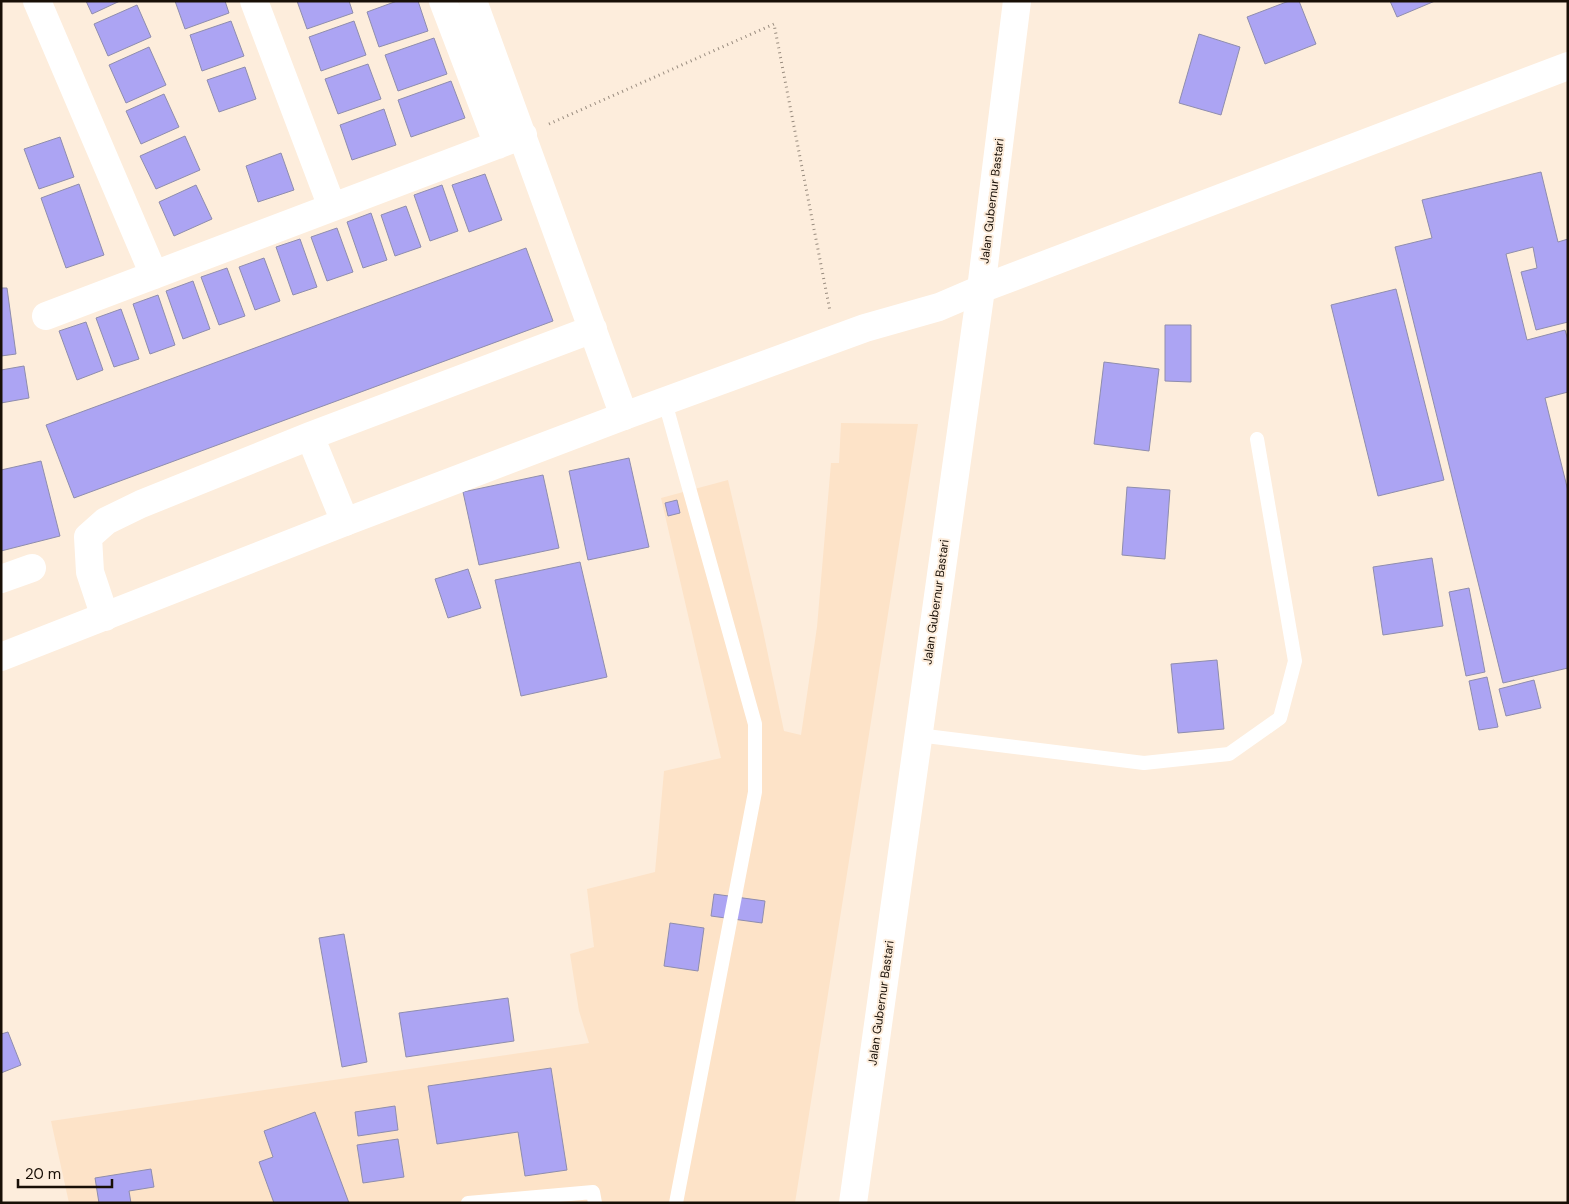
<svg xmlns="http://www.w3.org/2000/svg" width="1569" height="1204" viewBox="0 0 1569 1204" font-family="'DM Sans',sans-serif">
<style>
.built{fill:#fde3c8}
.building{fill:#aca4f3;stroke:#8f8dad}
.lines{fill:none;stroke-linecap:round;stroke-linejoin:round}
.path{stroke:#998c7f;stroke-width:3;stroke-dasharray:1 4;stroke-linecap:butt}
.service{stroke:#fff;stroke-width:14}
.minor{stroke:#fff;stroke-width:28}
.tertiary{stroke:#fff;stroke-width:28}
.trunk{stroke:#fff;stroke-width:28}
.labels{text-anchor:middle;stroke-width:4;stroke-linejoin:round;paint-order:stroke}
.street-label{font-size:12px;fill:#180f06;stroke:#fdeddc}
</style>
<rect width="100%" height="100%" fill="#fdeddc"/>
<path class="built" d="M841,423l77,1 -123,779h-726l-18,-82 538,-78 -10,-32 -9,-57 24,-7 -7,-58 68,-17 9,-101 57,-13 -60,-260 67,-18 34,146 22,105 17,4 16,-108 14,-164h8z"/>
<path class="building" d="M86,1h34l-28,13z
M175,1h50l4,12 -44,16z
M297,1h52l4,12 -46,16z
M397,1h21l10,30 -49,16 -12,-35z
M1289,1h10l17,43 -51,20 -18,-47z
M1390,1h45l-38,16z
M137,5l14,32 -43,19 -14,-32z
M231,21l13,35 -42,15 -12,-36z
M354,21l12,34 -45,16 -12,-34z
M1199,34l41,13 -19,68 -42,-12z
M434,38l13,36 -49,17 -13,-36z
M149,47l17,38 -40,18 -17,-38z
M368,64l13,35 -43,15 -13,-35z
M245,67l11,32 -37,13 -12,-32z
M451,81l14,37 -54,19 -13,-37z
M164,94l15,33 -38,17 -15,-33z
M384,109l12,36 -44,15 -12,-35z
M185,136l15,34 -44,19 -16,-33z
M60,137l14,40 -35,12 -15,-40z
M281,153l13,37 -36,12 -12,-36z
M1541,172l17,70 10,-3v83l-32,8 -15,-58 16,-4 -4,-21 -27,7 21,86 38,-10 3,10v52l-23,6 23,93v177l-65,15 -108,-436 37,-9 -10,-38z
M485,174l17,46 -33,12 -17,-47z
M79,184l25,71 -38,13 -25,-70z
M196,185l16,34 -38,17 -15,-34z
M442,185l16,46 -28,10 -16,-46z
M406,206l15,41 -26,9 -14,-41z
M371,213l16,47 -24,8 -16,-46z
M337,228l16,44 -26,9 -16,-44z
M300,239l17,48 -24,8 -17,-48z
M526,248l27,73 -479,177 -28,-73z
M264,258l16,43 -25,9 -16,-43z
M227,268l18,48 -26,9 -18,-48z
M193,281l17,48 -27,10 -17,-48z
M1,288h6l9,66 -15,2z
M1396,289l48,191 -66,16 -47,-191z
M158,295l17,50 -25,9 -17,-50z
M121,309l18,50 -25,8 -18,-49z
M86,322l17,48 -26,10 -18,-49z
M1165,325h26v57l-26,-1z
M1104,362l55,7 -10,82 -55,-7z
M24,366l5,32 -28,5v-33z
M629,458l20,89 -61,13 -19,-89z
M41,461l19,75 -59,15v-81z
M543,475l16,73 -80,17 -16,-73z
M1127,487l43,3 -5,69 -43,-4z
M677,500l3,13 -12,3 -3,-13z
M1432,558l11,68 -60,9 -10,-68z
M580,562l27,115 -86,19 -26,-116z
M468,569l13,39 -33,10 -13,-39z
M1469,588l16,84 -19,4 -17,-84z
M1217,660l7,69 -46,4 -7,-69z
M1487,677l11,50 -19,3 -10,-49z
M1534,680l7,28 -35,8 -7,-27z
M714,894l51,7 -3,22 -51,-7z
M670,923l34,5 -6,43 -34,-5z
M344,934l23,128 -25,5 -23,-129z
M508,998l6,43 -108,16 -7,-44z
M8,1032l13,33 -20,8v-39z
M551,1068l16,102 -42,6 -7,-44 -81,12 -9,-58z
M395,1106l3,24 -40,6 -3,-24z
M315,1112l34,91h-75l-15,-41 14,-5 -9,-26z
M398,1139l6,38 -41,6 -6,-38z
M151,1169l3,18 -25,4 2,12h-32l-4,-25z"/>
<g class="lines">
<path class="path" d="M549,124l225,-100 56,287"/>
<path class="service" d="M665,402l90,322v68l-79,411
M918,735l226,28 85,-9 51,-36 15,-57 -38,-222
M468,1203l125,-11 2,11"/>
<path class="minor" d="M37,1l117,274
M254,1l78,206
M443,1l55,144
M473,1l151,415
M981,289l587,-223
M46,316l477,-181
M310,436l35,86
M1,579l31,-11
M105,617l-15,-45 -2,-35 18,-16 35,-17 169,-68 283,-107"/>
<path class="tertiary" d="M1,657l344,-135 279,-106 241,-88 74,-21 42,-18"/>
<path class="trunk" d="M853,1203l128,-914 36,-288"/>
</g>
<g class="labels">
<g class="street-label">
<text transform="translate(992 201) rotate(-83)" y="4">Jalan Gubernur Bastari</text>
<text transform="translate(936 602) rotate(-82)" y="4">Jalan Gubernur Bastari</text>
<text transform="translate(881 1003) rotate(-82)" y="4">Jalan Gubernur Bastari</text>
</g>
</g>
<rect width="1569" height="1204" fill="none" stroke="#180f06" stroke-width="5"/>
<path d="M18 1179v8h94v-8" fill="none" stroke="#180f06" stroke-width="2.5"/>
<text x="25" y="1179" font-size="15" fill="#180f06" stroke="#fdeddc" stroke-width="4" paint-order="stroke">20 m</text>
</svg>
